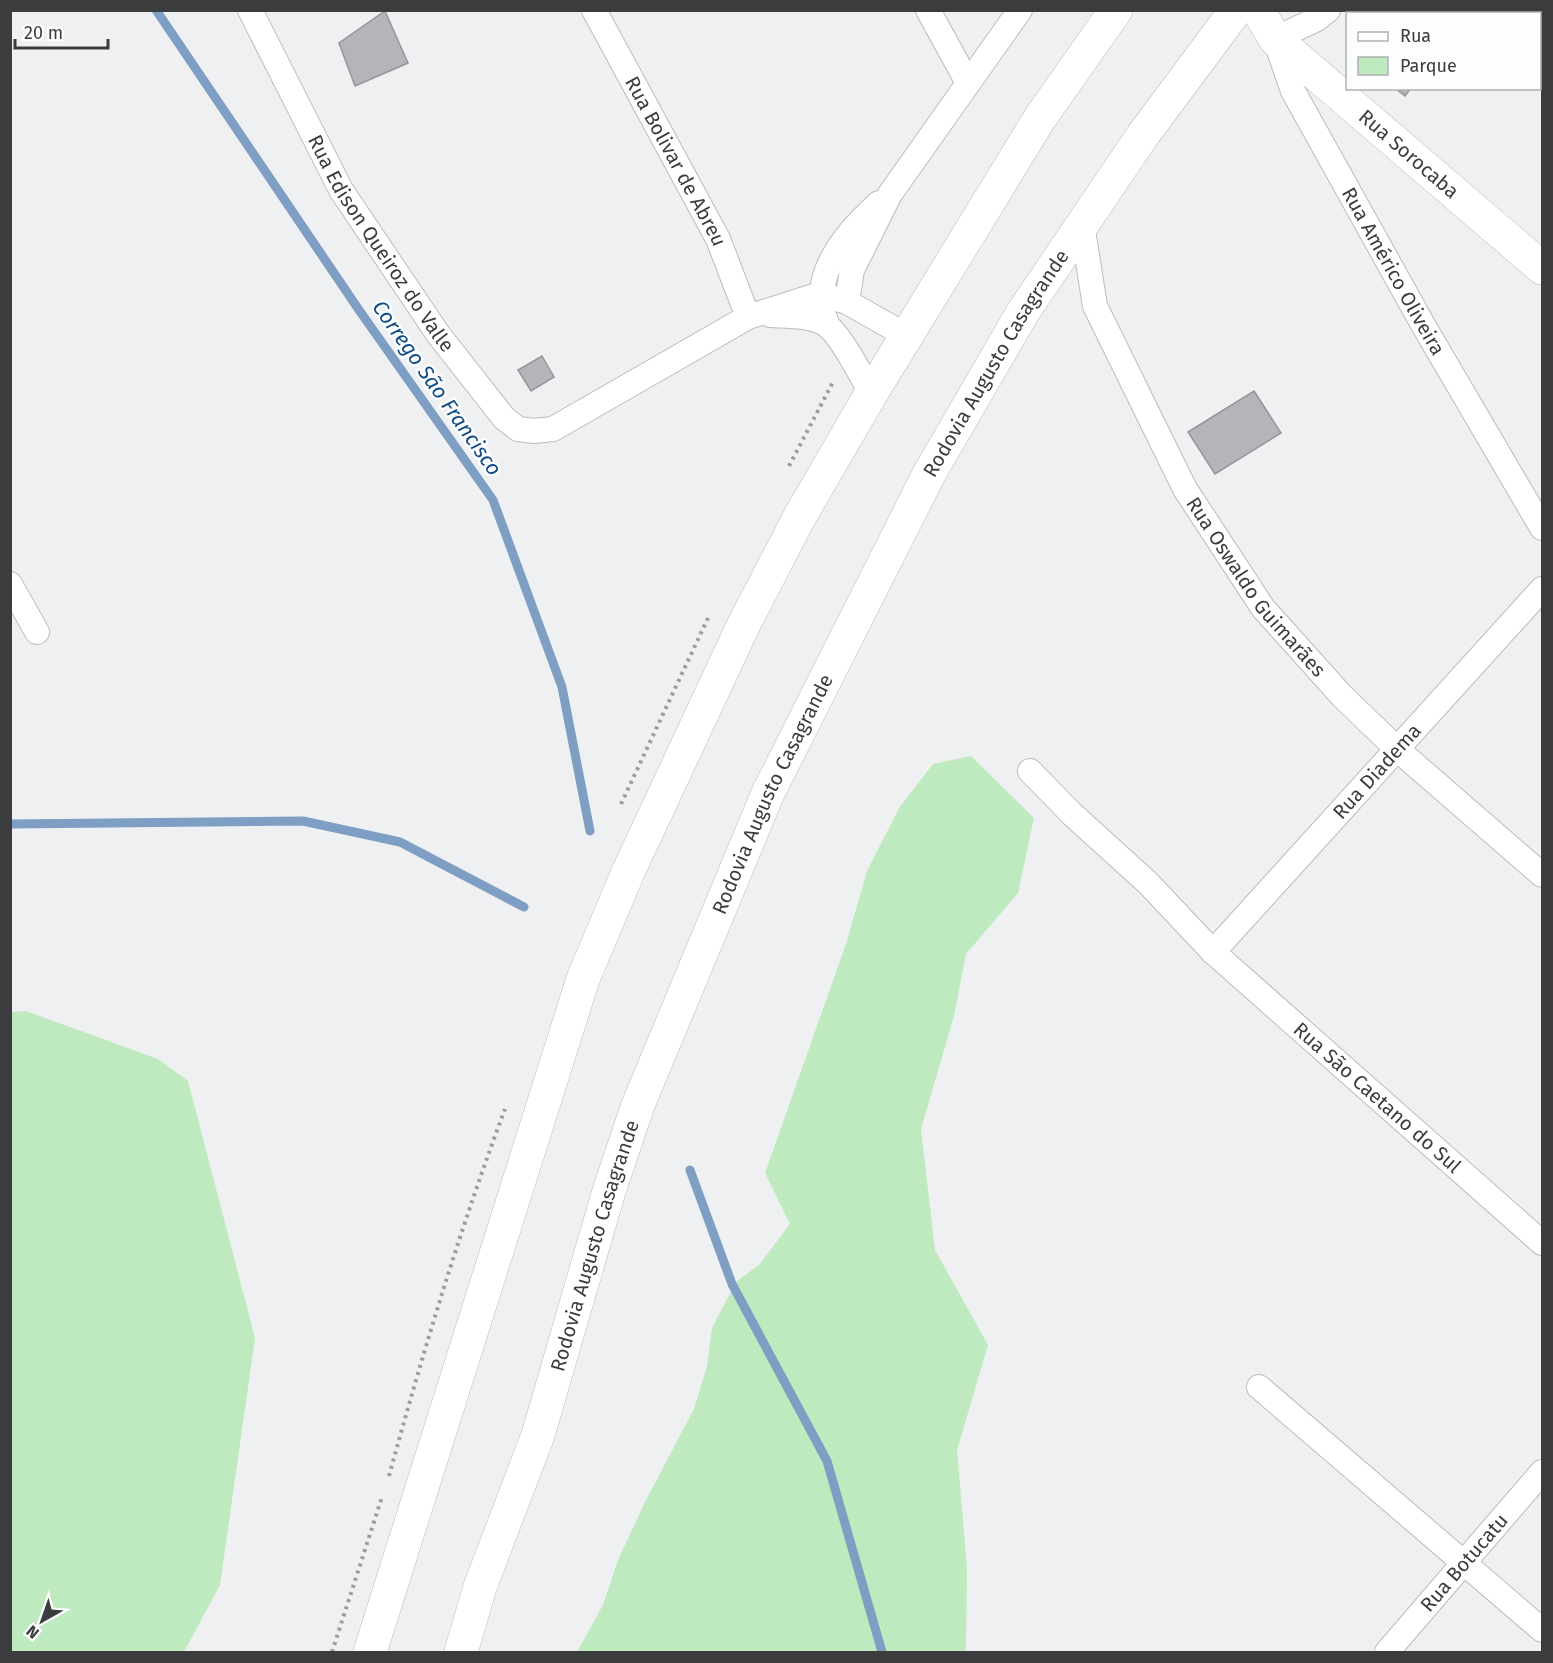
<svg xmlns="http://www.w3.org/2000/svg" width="1553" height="1663" viewBox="0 0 1553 1663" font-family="'Fira Sans',sans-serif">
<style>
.green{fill:#bfeabf}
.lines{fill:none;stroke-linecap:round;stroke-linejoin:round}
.stream{stroke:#7e9ec3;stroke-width:9}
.building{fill:#b3b5b8;stroke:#949698;stroke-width:1.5}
.street-casing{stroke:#babcbf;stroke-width:26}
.secondary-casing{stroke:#babcbf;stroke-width:34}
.path{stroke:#9a9c9d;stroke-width:4;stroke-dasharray:3 4.5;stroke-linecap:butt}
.street{stroke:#fff;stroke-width:24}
.secondary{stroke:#fff;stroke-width:33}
.labels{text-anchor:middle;stroke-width:5;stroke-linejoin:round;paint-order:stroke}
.street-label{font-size:20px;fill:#3b3c3d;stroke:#fcfdff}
.water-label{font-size:21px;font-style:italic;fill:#0f4a84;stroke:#fcfdff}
</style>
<rect width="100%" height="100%" fill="#eef0f2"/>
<path class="green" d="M971,756l63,62 -16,75 -52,61 -12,62 -33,113 14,121 53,95 -31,105 10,118 -1,84h-389l26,-47 15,-45 28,-60 48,-91 13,-43 5,-38 14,-27 11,-20 22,-16 31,-41 -25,-51 81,-229 21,-73 32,-63 34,-44z
M26,1011l132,48 30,22 67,257 -35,247 -36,67h-173l-1,-640z"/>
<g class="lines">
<path class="stream" d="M156,10l203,300 134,190 69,187 28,144
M10,824l293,-3 97,21 124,65
M690,1170l42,114 95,177 55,191"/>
</g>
<path class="building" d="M385,11l23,52 -53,23 -16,-43z
M1395,88h16l-6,8z
M542,356l12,21 -23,14 -13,-21z
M1254,391l27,42 -66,41 -27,-42z"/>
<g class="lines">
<g class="street-casing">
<g id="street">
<path id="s1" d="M250,10l91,180 97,144 66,84 14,11 16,2 19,-2 195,-112 72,-23 27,8 60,34"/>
<path id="s2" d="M594,10l124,229 30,78"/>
<path d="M928,10l40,73"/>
<path id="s3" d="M1328,10l-11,9 -42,20 18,52 129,232 120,205"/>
<path id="s4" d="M1082,224l13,82 90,183 78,119 79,88 56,54 144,125"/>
<path d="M847,302l5,-32 38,-76 130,-184"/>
<path d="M770,315c18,1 40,0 55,9 14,8 38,54 46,70"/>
<path d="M827,324c-19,-47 18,-91 52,-121"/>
<path d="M10,584l27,48"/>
<path id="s5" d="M1030,771l43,44 75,68 65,69 329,291"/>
<path id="s6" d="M1213,952l329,-363"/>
<path d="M1259,1387l283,243"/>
<path id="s7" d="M1387,1652l155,-180"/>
</g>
</g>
<g class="secondary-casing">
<g id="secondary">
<path id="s8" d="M1258,10l17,29 267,229"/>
<path d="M370,1652l213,-673 46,-109 115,-246 56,-108 71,-122 169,-276 76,-108"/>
<path id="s9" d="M461,1652l19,-65 58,-152 71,-244 29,-86 130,-312 161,-319 94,-162 120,-177 93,-125"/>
</g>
</g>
<path class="path" d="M789,466l44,-84
M621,804l87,-186
M389,1476c34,-124 71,-247 116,-367
M332,1652l50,-155"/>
<use href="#street" class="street"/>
<use href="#secondary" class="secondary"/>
</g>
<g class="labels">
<g class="street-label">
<text dy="7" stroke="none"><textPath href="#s8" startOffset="210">Rua Sorocaba</textPath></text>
<text dy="7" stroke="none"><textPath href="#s2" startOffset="172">Rua Bolivar de Abreu</textPath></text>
<text dy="7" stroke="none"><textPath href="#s1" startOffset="268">Rua Edison Queiroz do Valle</textPath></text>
<text dy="7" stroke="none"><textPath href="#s3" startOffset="322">Rua Américo Oliveira</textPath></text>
<text dy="7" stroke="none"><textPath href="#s9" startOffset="1400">Rodovia Augusto Casagrande</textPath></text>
<text dy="7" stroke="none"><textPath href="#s4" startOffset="408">Rua Oswaldo Guimarães</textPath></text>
<text dy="7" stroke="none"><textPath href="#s6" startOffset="244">Rua Diadema</textPath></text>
<text dy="7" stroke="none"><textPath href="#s9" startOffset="914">Rodovia Augusto Casagrande</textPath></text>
<text dy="7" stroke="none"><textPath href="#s5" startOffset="477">Rua São Caetano do Sul</textPath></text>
<text dy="7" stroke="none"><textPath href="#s9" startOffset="428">Rodovia Augusto Casagrande</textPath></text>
<text dy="7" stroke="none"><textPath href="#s7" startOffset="118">Rua Botucatu</textPath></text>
</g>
<g class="water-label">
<text transform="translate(437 388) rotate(55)" y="7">Corrego São Francisco</text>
</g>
</g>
<rect width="1553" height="1663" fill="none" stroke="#3b3c3d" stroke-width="24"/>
<rect x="1346" y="12" width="195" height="78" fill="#fcfdff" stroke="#afb0b1" stroke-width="1.5"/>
<rect x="1358" y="32" width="30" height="9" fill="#ffffff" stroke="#afb0b1" stroke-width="1.5"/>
<text x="1400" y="42" font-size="18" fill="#3b3c3d">Rua</text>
<rect x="1358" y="57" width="30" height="18" fill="#bfeabf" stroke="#afb0b1" stroke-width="1.5"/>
<text x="1400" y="72" font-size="18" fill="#3b3c3d">Parque</text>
<g transform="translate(42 1621) rotate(220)" stroke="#fcfdff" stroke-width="4.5" paint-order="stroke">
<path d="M0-4.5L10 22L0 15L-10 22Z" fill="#3b3c3d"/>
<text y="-9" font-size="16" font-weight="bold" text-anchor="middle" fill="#3b3c3d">N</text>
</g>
<path d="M15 39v9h93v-9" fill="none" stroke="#3b3c3d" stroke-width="3"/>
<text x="24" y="39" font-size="18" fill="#3b3c3d" stroke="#fcfdff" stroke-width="4.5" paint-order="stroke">20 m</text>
</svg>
